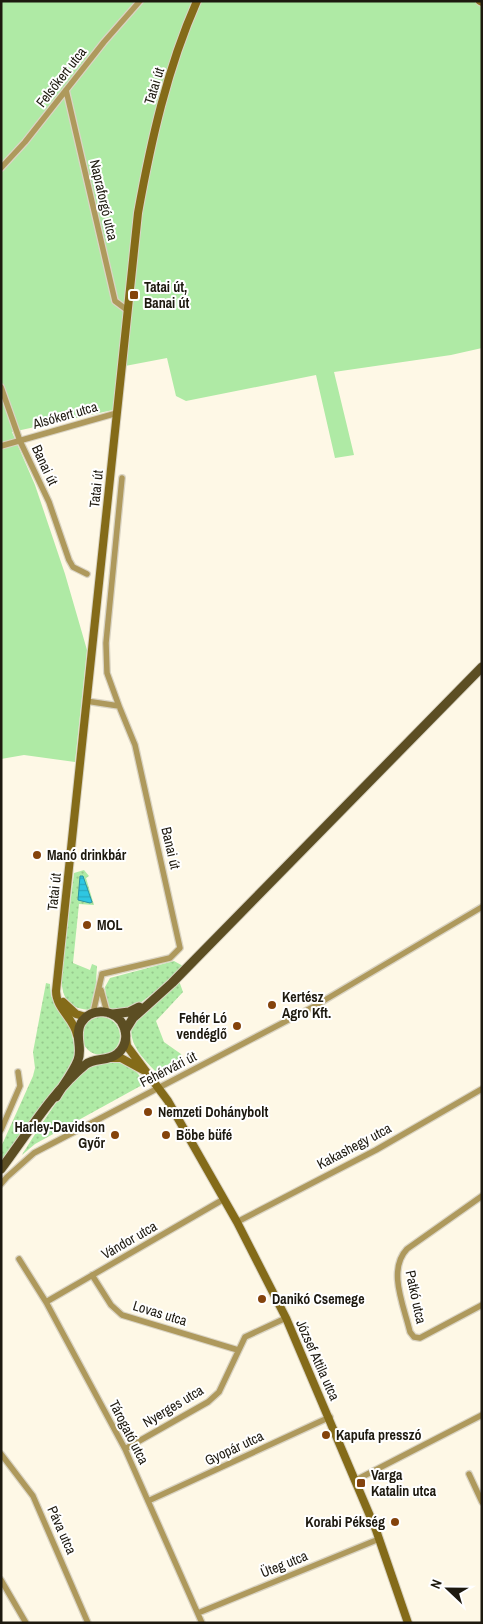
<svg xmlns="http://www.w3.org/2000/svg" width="483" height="1624" viewBox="0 0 483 1624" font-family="'Archivo Narrow',sans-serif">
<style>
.grass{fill:url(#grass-dots)}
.garden{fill:#afeaa5}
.water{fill:url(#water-rules);stroke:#2993a3}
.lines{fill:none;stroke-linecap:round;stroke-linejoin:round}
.street-casing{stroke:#dad4c4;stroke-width:8}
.secondary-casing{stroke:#dad4c4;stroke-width:10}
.primary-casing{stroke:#dad4c4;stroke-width:11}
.street{stroke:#ae995c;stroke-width:5.5}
.secondary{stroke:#846b19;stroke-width:8}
.primary{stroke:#5c4e23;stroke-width:9}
.poi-dot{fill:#84430c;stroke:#fff;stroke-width:2}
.labels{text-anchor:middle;stroke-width:4;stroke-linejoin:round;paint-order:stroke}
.street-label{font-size:14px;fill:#1d190f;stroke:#fff}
.poi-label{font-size:14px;font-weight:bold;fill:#1d190f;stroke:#fff;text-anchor:start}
</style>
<defs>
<pattern id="grass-dots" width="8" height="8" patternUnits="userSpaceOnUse" patternTransform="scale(1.25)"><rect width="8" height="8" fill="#afeaa5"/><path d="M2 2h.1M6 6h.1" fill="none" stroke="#96c88d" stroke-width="1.8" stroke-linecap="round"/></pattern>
<pattern id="water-rules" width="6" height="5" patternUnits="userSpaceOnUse" patternTransform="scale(1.25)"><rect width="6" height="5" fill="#2ec7e2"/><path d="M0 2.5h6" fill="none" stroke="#28aac1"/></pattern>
</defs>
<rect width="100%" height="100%" fill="#fef8e6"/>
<path class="grass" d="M84,870l5,6 -3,2 8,27 -15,-1 -6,59 17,7 2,-6 5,2 -2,32 -3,12c-24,-1 -29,-10 -31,-32l13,-105z
M174,961l9,5 -17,17 -32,25 -21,3 -6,-4 -2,-20 5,-9z
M178,978l5,14 -27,29 8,21 17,12 4,13 -23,11c-14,-15 -35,-32 -30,-54z
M46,983l4,1 1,12 18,25 7,33 -19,34 -56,74v-15l32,-71 2,-8 -2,-16z
M82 1036a19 19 0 1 1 38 0a19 19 0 1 1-38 0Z
M114,1061c13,1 25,10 30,23l-109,60 -13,11c13,-20 49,-80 69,-90 7,-4 16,0 23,-4z"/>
<path class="garden" d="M1,1h481v347l-31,7 -117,17 20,83 -19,3 -19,-83 -130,26 -10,-5 -9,-38 -42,8 -3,42 -110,24 23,53 30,89 22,76 -12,112 -51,-7 -23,4z"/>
<path class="water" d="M80,876h3l9,26 -2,1 -12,-3z"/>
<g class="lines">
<g class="street-casing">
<path id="street" d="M66,90l49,211 12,9
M1,168l24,-26 79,-100 36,-41
M1,387l19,54 29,61 20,58 4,7 14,7
M1,446l116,-33
M86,701l33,5 16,39 45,203 -10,10 -68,16
M119,706l-12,-33 -1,-30 16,-165
M101,990l6,22
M93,1013l9,-39
M1,1130l19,-44 -2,-14
M1,1184l6,-7 27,-24 279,-146 169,-100
M482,1196l-75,53c-20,21 -3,57 3,83l4,5 6,1 62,-33
M237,1222l139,-72 106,-61
M19,1259l27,43 79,147 77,174
M92,1275l19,30 11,10 116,35
M46,1302l178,-103
M125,1449l83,-47 11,-10 26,-55 41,-19
M1,1454l32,42 55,127
M469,1474l13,28
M356,1480l126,-65
M148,1501l182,-84
M1,1580l25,43
M198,1613l181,-74"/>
</g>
<g class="secondary-casing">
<path id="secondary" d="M480,1l2,1
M63,1002l13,12 10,3
M77,1035c-3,-17 -21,-26 -21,-44l82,-778c13,-72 29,-144 59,-212
M126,1038l1,8 41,55 69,121 49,96 90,212 32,93
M110,1058h11l22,12"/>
</g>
<g class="primary-casing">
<path id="primary" d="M113,1014l16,-2 10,-5
M125,1031l8,-13 39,-35 310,-316
M1,1169c25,-33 52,-78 84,-104 9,-8 22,-3 32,-11 8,-6 11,-17 7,-27 -7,-18 -33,-21 -43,-4 -7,12 2,25 -3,37 -5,13 -15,25 -22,37"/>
</g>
<use href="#street" class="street"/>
<use href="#secondary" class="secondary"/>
<use href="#primary" class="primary"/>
</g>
<g class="poi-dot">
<rect x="129" y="290" width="10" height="10" rx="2.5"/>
<circle cx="37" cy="855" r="5"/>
<circle cx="87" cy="925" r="5"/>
<circle cx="272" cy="1005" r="5"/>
<circle cx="237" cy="1026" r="5"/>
<circle cx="148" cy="1112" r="5"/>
<circle cx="115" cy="1135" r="5"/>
<circle cx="166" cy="1135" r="5"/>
<circle cx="262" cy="1299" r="5"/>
<circle cx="326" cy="1435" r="5"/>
<rect x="356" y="1478" width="10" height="10" rx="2.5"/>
<circle cx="395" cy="1522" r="5"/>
</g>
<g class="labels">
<g class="street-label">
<text transform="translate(61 77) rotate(-52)" y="5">Felsőkert utca</text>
<text transform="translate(154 86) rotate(-73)" y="5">Tatai út</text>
<text transform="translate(104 200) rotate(77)" y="5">Napraforgó utca</text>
<text transform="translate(65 415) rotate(-16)" y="5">Alsókert utca</text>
<text transform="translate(45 465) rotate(65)" y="5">Banai út</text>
<text transform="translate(96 489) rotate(-84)" y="5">Tatai út</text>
<text transform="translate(171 848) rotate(77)" y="5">Banai út</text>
<text transform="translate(54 892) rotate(-84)" y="5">Tatai út</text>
<text transform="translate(168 1069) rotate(-27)" y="5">Fehérvári út</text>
<text transform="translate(354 1146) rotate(-28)" y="5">Kakashegy utca</text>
<text transform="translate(129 1240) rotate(-30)" y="5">Vándor utca</text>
<text transform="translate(416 1297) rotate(78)" y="5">Patkó utca</text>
<text transform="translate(160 1313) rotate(17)" y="5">Lovas utca</text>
<text transform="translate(318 1360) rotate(66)" y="5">József Attila utca</text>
<text transform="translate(173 1406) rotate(-31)" y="5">Nyerges utca</text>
<text transform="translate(129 1432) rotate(63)" y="5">Tárogató utca</text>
<text transform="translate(234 1448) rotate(-25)" y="5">Gyopár utca</text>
<text transform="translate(62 1530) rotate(66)" y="5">Páva utca</text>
<text transform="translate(284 1564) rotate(-22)" y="5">Üteg utca</text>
</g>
<g class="poi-label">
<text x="144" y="292">Tatai út,<tspan x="144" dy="16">Banai út</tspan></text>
<text x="47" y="860">Manó drinkbár</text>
<text x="97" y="930">MOL</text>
<text x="282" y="1002">Kertész<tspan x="282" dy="16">Agro Kft.</tspan></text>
<text x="227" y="1023" text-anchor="end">Fehér Ló<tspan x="227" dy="16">vendéglő</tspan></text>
<text x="158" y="1117">Nemzeti Dohánybolt</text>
<text x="105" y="1132" text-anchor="end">Harley-Davidson<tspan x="105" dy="16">Győr</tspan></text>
<text x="176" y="1140">Böbe büfé</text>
<text x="272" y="1304">Danikó Csemege</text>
<text x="336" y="1440">Kapufa presszó</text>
<text x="371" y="1480">Varga<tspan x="371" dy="16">Katalin utca</tspan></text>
<text x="385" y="1527" text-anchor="end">Korabi Pékség</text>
</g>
</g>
<rect width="483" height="1624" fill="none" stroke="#1d190f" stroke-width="5"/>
<g transform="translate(448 1589) rotate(292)" stroke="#ffffff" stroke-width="4" paint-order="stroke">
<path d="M0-4L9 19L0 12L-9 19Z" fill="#1d190f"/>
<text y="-8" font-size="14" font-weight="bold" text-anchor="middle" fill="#1d190f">N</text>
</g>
</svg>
